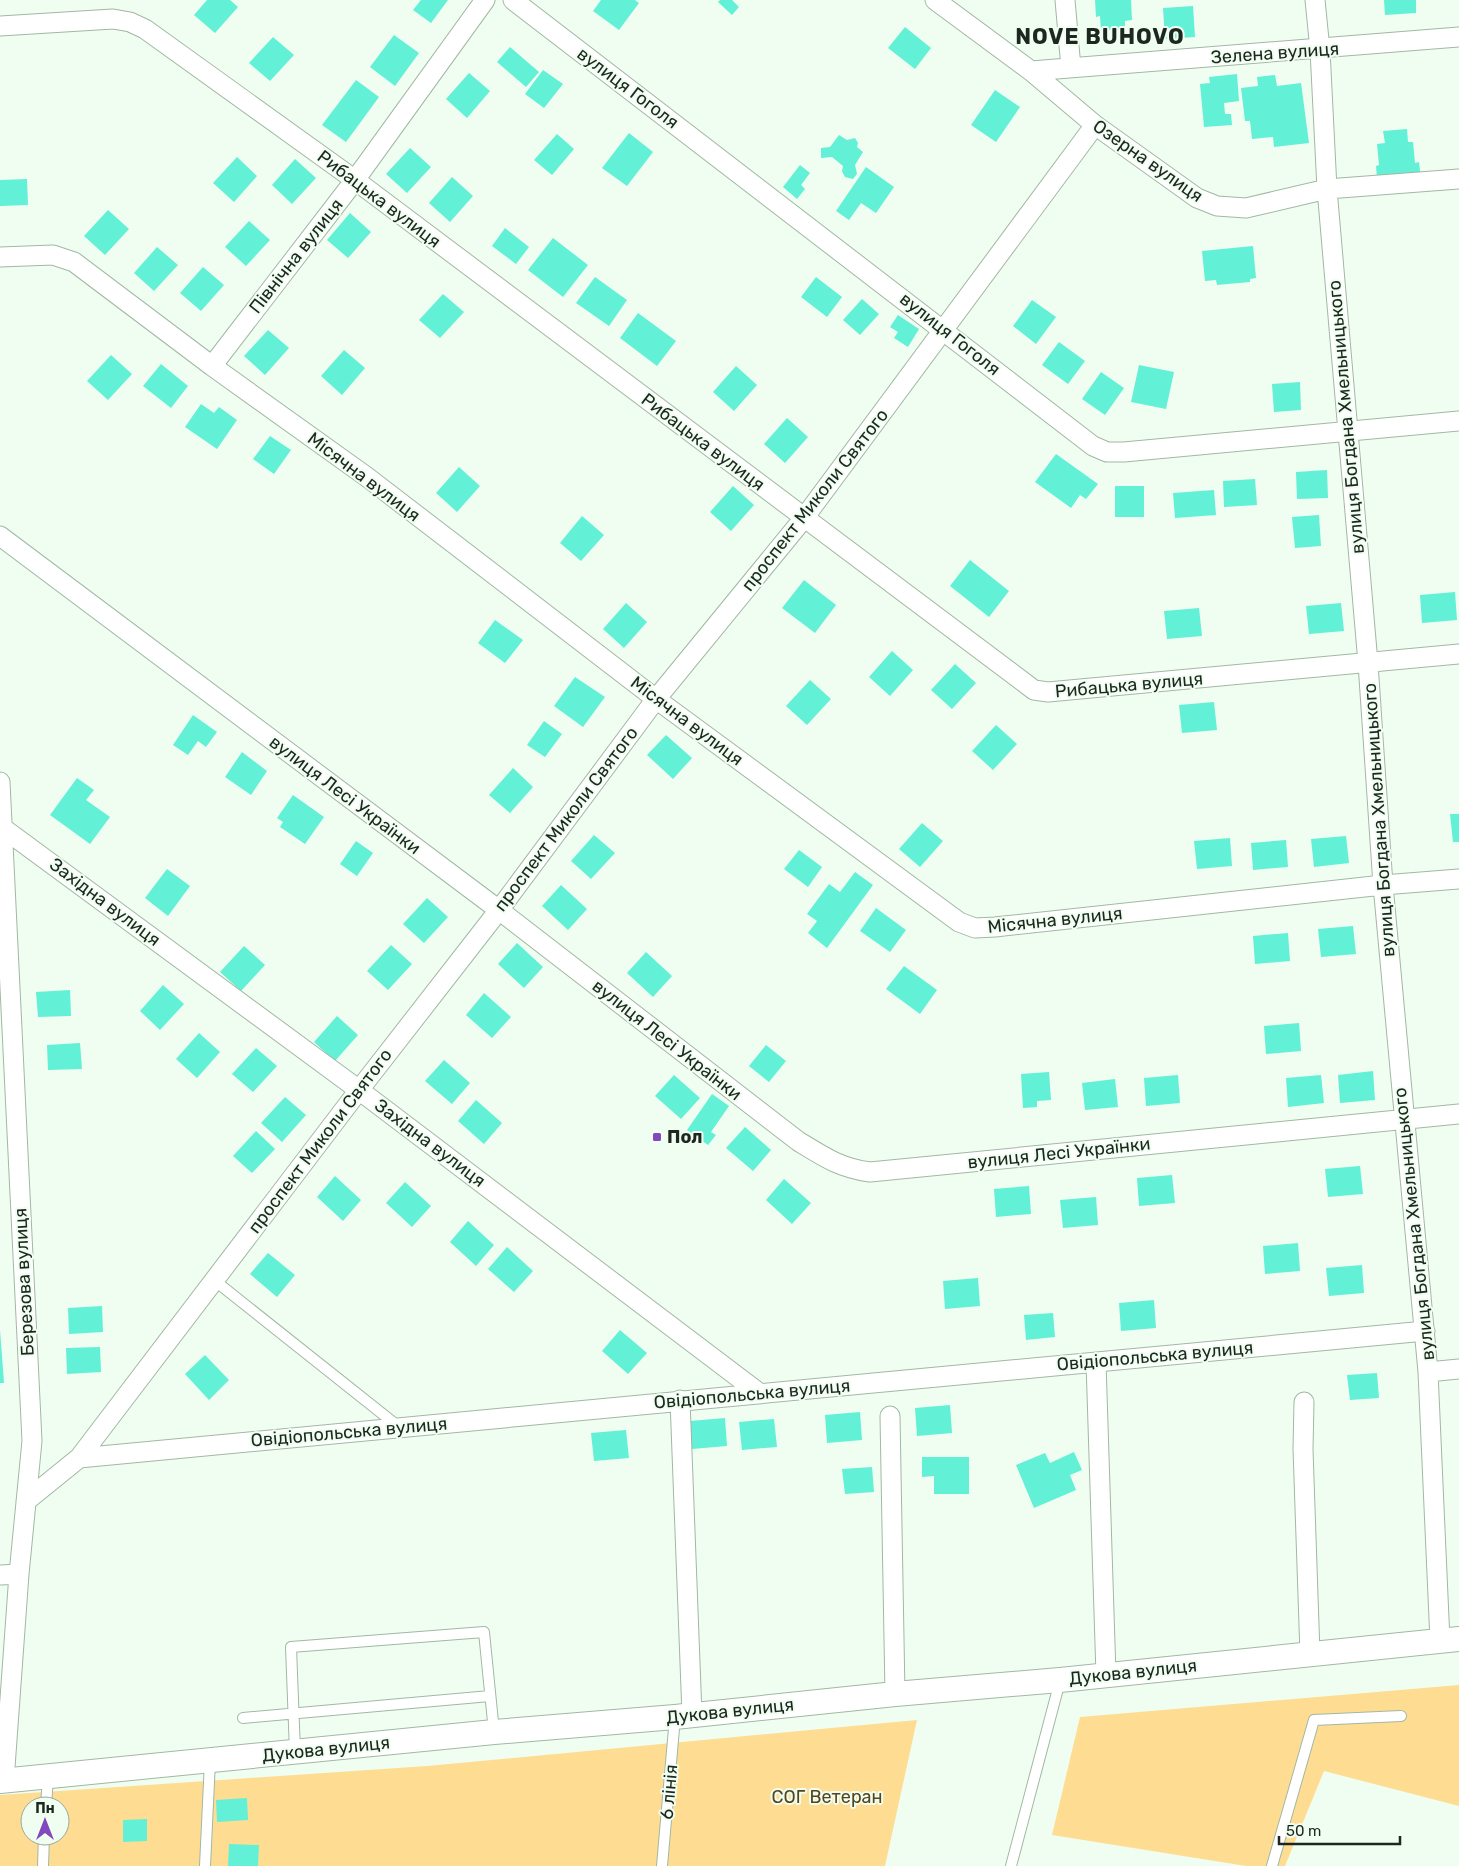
<svg xmlns="http://www.w3.org/2000/svg" width="1459" height="1866" viewBox="0 0 1459 1866" font-family="Rubik,sans-serif">
<style>
.green{fill:#fedd93;fill-rule:evenodd}
.building{fill:#62f0d6}
.lines{fill:none;stroke-linecap:round;stroke-linejoin:round}
.service-casing{stroke:#a1b8a3;stroke-width:12}
.minor-casing{stroke:#a1b8a3;stroke-width:21}
.tertiary-casing{stroke:#a1b8a3;stroke-width:26}
.service{stroke:#fff;stroke-width:10}
.minor{stroke:#fff;stroke-width:19}
.tertiary{stroke:#fff;stroke-width:24}
.poi-dot{fill:#8248be;stroke:#effef0;stroke-width:2}
.labels{text-anchor:middle;stroke-width:4;stroke-linejoin:round;paint-order:stroke}
.street-label{font-size:18px;fill:#1d261f;stroke:#effef0}
.poi-label{font-size:18px;font-weight:bold;fill:#1d261f;stroke:#effef0;text-anchor:start}
.park-label{font-size:18px;fill:#56441b;stroke:#effef0}
.district-label{font-size:22px;font-weight:bold;letter-spacing:1px;fill:#1d261f;stroke:#effef0}
</style>
<rect width="100%" height="100%" fill="#effef0"/>
<path class="green" d="M1459,1685v121l-135,-35 -39,95h-39l-194,-31 28,-118z
M917,1720l-32,146h-885v-71l427,-29zM30,1806h30v30h-30z"/>
<path class="building" d="M207,0h23l8,7 -23,26 -21,-18z
M421,0h27l-17,23 -18,-13z
M601,0h34l4,3 -20,27 -26,-19z
M720,0h12l7,7 -7,8 -14,-13z
M1095,0h36l1,20 -7,1v8l-24,1 -1,-14 -4,1z
M1384,0h32v13l-31,2z
M1193,6l2,31 -30,2 -2,-31z
M905,27l26,21 -16,21 -27,-21z
M394,35l25,18 -24,33 -25,-19z
M273,37l21,18 -24,26 -21,-18z
M510,47l29,25 -13,15 -29,-25z
M543,70l20,14 -19,24 -19,-14z
M469,73l21,18 -23,27 -21,-19z
M1237,74l2,27 -15,2 1,11h6l1,11 -28,2 -4,-43 10,-1 -1,-6z
M1275,75l2,11 24,-3 8,60 -35,4 -1,-10 -21,2 -2,-18h-5l-4,-33 17,-2 -1,-9z
M356,80l23,17 -33,45 -24,-17z
M995,90l25,17 -24,35 -25,-17z
M1407,129l1,13h5l2,21 4,-1 2,18 -44,-2 -1,-12 3,-1 -2,-21 8,-1 -2,-12z
M629,133l24,19 -26,34 -25,-18z
M557,134l17,15 -22,26 -18,-15z
M839,135l8,5 8,-2 3,5 -1,4 6,5 -8,13 2,9 -4,5 -8,-2 -3,-6 1,-5 -11,-9 -11,1v-10l9,-1z
M410,148l21,19 -24,26 -21,-19z
M237,157l20,19 -23,26 -21,-19z
M295,159l21,19 -24,26 -20,-19z
M800,165l10,8 -9,12 4,4 -8,10 -14,-12z
M866,167l28,20 -18,26 -15,-10 -12,17 -13,-9z
M452,177l21,19 -23,26 -21,-19z
M27,179l1,26 -28,1v-26z
M108,210l21,19 -24,26 -21,-19z
M350,213l21,19 -23,26 -21,-18z
M249,221l21,19 -24,26 -21,-19z
M505,228l24,19 -13,17 -24,-18z
M553,238l35,27 -25,32 -35,-27z
M1253,246l3,32 -6,1v3l-33,3 -1,-5 -11,1 -3,-30z
M157,247l21,18 -24,26 -20,-18z
M203,267l21,18 -23,26 -21,-18z
M595,277l32,23 -18,26 -33,-23z
M816,277l26,20 -15,20 -26,-20z
M443,294l21,18 -24,26 -21,-18z
M862,299l17,15 -19,21 -17,-15z
M1032,300l24,17 -20,27 -23,-18z
M638,313l38,28 -19,25 -37,-28z
M898,315l21,14 -11,18 -14,-9 4,-6 -8,-5z
M268,330l21,18 -24,27 -21,-19z
M1059,342l26,19 -17,23 -26,-19z
M344,350l21,18 -23,27 -21,-19z
M111,355l21,19 -24,26 -21,-19z
M161,364l27,22 -17,22 -28,-22z
M1139,365l35,7 -8,37 -35,-7z
M736,366l21,19 -23,26 -21,-19z
M1101,372l23,16 -19,27 -23,-16z
M1300,382l1,28 -27,2 -2,-28z
M201,404l13,9 5,-6 18,13 -20,29 -32,-22z
M787,418l21,19 -23,26 -21,-19z
M270,436l21,14 -17,24 -21,-15z
M1056,454l42,30 -12,15 -6,-4 -9,13 -36,-26z
M459,467l21,19 -23,26 -21,-19z
M1327,470l1,28 -31,1 -1,-27z
M1255,479l2,26 -33,2 -1,-26z
M733,486l21,19 -23,26 -21,-19z
M1115,486h29v31h-29z
M1214,490l2,25 -41,3 -2,-25z
M1319,515l2,31 -26,2 -3,-31z
M582,516l22,19 -23,26 -21,-18z
M970,560l39,31 -20,26 -39,-31z
M804,580l32,25 -21,28 -33,-25z
M1455,592l2,28 -35,3 -2,-28z
M626,603l21,19 -23,26 -21,-19z
M1341,603l3,28 -35,3 -3,-28z
M1199,608l3,28 -35,3 -3,-28z
M495,620l28,20 -18,23 -27,-20z
M892,651l21,19 -23,26 -21,-19z
M955,664l21,19 -24,26 -21,-19z
M575,677l30,20 -22,30 -29,-21z
M810,680l21,19 -24,26 -21,-19z
M1214,702l3,28 -35,3 -3,-28z
M193,715l24,17 -11,15 -8,-6 -10,14 -15,-10z
M544,721l18,13 -17,23 -18,-12z
M996,725l21,19 -24,26 -21,-19z
M666,735l26,23 -19,21 -26,-24z
M242,752l25,19 -16,24 -26,-18z
M513,768l20,19 -23,26 -21,-18z
M77,778l17,12 -8,10 24,17 -20,27 -40,-29z
M293,795l31,22 -19,27 -25,-17 3,-5 -6,-4z
M1450,814h9v28h-6z
M922,823l21,18 -23,26 -21,-18z
M594,835l21,18 -24,26 -20,-18z
M1346,836l3,27 -35,4 -3,-28z
M1230,838l2,28 -35,3 -3,-28z
M1286,840l2,27 -35,3 -2,-27z
M356,841l17,12 -16,23 -17,-12z
M799,850l23,17 -14,20 -24,-18z
M167,869l23,17 -22,30 -23,-18z
M855,872l18,13 -46,63 -19,-15 9,-12 -10,-7 22,-30 11,8z
M561,885l26,24 -19,21 -26,-24z
M427,898l21,19 -24,26 -21,-19z
M876,908l30,22 -16,22 -30,-21z
M1353,926l3,28 -35,3 -3,-28z
M1288,933l2,28 -35,3 -2,-28z
M517,943l26,24 -19,21 -26,-24z
M391,945l21,19 -24,26 -21,-19z
M244,946l21,19 -24,26 -21,-19z
M646,952l26,24 -19,21 -26,-24z
M904,966l33,24 -17,24 -34,-25z
M163,985l21,19 -24,26 -20,-19z
M70,990l1,26 -33,1 -2,-25z
M484,993l27,24 -19,21 -26,-23z
M337,1016l21,19 -23,26 -21,-19z
M1299,1023l2,28 -35,3 -2,-28z
M199,1033l21,19 -23,26 -21,-19z
M80,1043l2,26 -34,1 -1,-25z
M766,1045l20,16 -17,21 -20,-16z
M256,1048l21,18 -24,26 -21,-18z
M444,1060l26,23 -18,21 -27,-23z
M1373,1071l2,29 -35,3 -2,-28z
M1049,1072l2,28 -14,1v6l-14,1 -2,-34z
M674,1075l26,23 -19,21 -26,-23z
M1178,1075l2,28 -34,3 -2,-28z
M1321,1075l3,28 -36,4 -2,-29z
M1115,1079l3,28 -33,3 -3,-27z
M712,1094l17,12 -18,26 5,3 -8,10 -21,-15z
M285,1097l21,18 -24,27 -21,-19z
M476,1100l26,23 -18,21 -26,-23z
M745,1127l26,23 -18,21 -27,-23z
M256,1131l19,18 -23,24 -19,-17z
M1360,1166l3,28 -35,3 -3,-28z
M1172,1175l3,28 -36,3 -2,-28z
M335,1176l26,24 -18,21 -26,-24z
M784,1179l27,24 -19,21 -26,-24z
M405,1182l26,24 -19,21 -26,-24z
M1029,1186l2,28 -35,3 -2,-28z
M1096,1197l2,28 -35,3 -3,-28z
M468,1221l26,24 -18,21 -26,-24z
M1298,1243l2,28 -35,3 -2,-28z
M507,1247l26,24 -19,21 -26,-23z
M268,1253l27,22 -18,22 -27,-23z
M1362,1265l2,28 -35,3 -3,-28z
M978,1278l2,28 -35,3 -2,-28z
M1154,1300l2,28 -35,3 -2,-28z
M102,1306l1,26 -34,2 -1,-26z
M1053,1313l2,24 -29,3 -2,-25z
M0,1330l4,53h-4z
M620,1330l27,23 -19,21 -26,-23z
M100,1347l1,25 -34,2 -1,-26z
M205,1355l24,25 -20,20 -24,-26z
M1377,1373l2,25 -29,2 -3,-25z
M950,1405l2,28 -35,3 -2,-28z
M860,1412l2,28 -35,3 -2,-28z
M725,1418l2,28 -35,3 -2,-28z
M774,1419l3,28 -35,3 -3,-28z
M626,1430l3,28 -35,3 -3,-28z
M1074,1452l8,18 -12,5 6,15 -42,18 -18,-43 29,-12 5,10z
M922,1457h47v37h-35v-18l-12,1z
M872,1467l2,25 -29,2 -3,-25z
M247,1798l1,22 -31,2 -1,-22z
M147,1819v22l-24,1v-22z
M229,1844l30,1 -1,21h-30z"/>
<g class="lines">
<g class="service-casing">
<path id="service" d="M214,1280l185,147
M243,1718l247,-22
M295,1752l-4,-105 193,-15 10,100
M46,1806l2,-29
M43,1866l1,-30
M205,1866l5,-105
M662,1866l13,-149
M1011,1866l49,-185
M1272,1866l42,-146 87,-4"/>
</g>
<g class="minor-casing">
<path id="minor" d="M513,0l580,446 14,6h17l335,-31
M935,0l96,71 428,-34
M1065,0l6,68
M1315,0l5,50 7,139 41,474 15,222 45,487 12,269
M0,26l113,-7 17,3 15,7 210,151 679,510 14,2 411,-38
M1031,71l64,54 102,73 20,8 29,2 81,-19 132,-10
M0,257l53,-2 21,7 138,104 155,111 289,222 303,223 16,6 20,-1 388,-42 76,-6
M212,366l143,-186 130,-180
M0,536l499,374 299,231c26,16 42,27 72,31l589,-58
M0,782l32,659 -13,133 -15,207
M0,826l359,264 400,303
M1096,1362l10,313
M1428,1372l31,-3
M680,1400l12,315
M1304,1402l-1,47 7,205
M890,1416l5,278
M79,1458l1346,-127
M26,1501l53,-43 280,-368 140,-180 157,-211 148,-181 291,-393
M0,1575l19,-1"/>
</g>
<g class="tertiary-casing">
<path id="tertiary" d="M0,1781l494,-49 181,-15 220,-23 165,-14 399,-41"/>
</g>
<use href="#service" class="service"/>
<use href="#minor" class="minor"/>
<use href="#tertiary" class="tertiary"/>
</g>
<rect class="poi-dot" x="652" y="1132" width="10" height="10" rx="2.5"/>
<g class="labels">
<g class="street-label">
<text transform="translate(1275 53) rotate(-4)" y="6">Зелена вулиця</text>
<text transform="translate(628 88) rotate(37)" y="6">вулиця Гоголя</text>
<text transform="translate(1148 161) rotate(35)" y="6">Озерна вулиця</text>
<text transform="translate(379 199) rotate(37)" y="6">Рибацька вулиця</text>
<text transform="translate(296 256) rotate(-52)" y="6">Північна вулиця</text>
<text transform="translate(950 334) rotate(38)" y="6">вулиця Гоголя</text>
<text transform="translate(1346 417) rotate(-95)" y="6">вулиця Богдана Хмельницького</text>
<text transform="translate(703 442) rotate(37)" y="6">Рибацька вулиця</text>
<text transform="translate(364 477) rotate(37)" y="6">Місячна вулиця</text>
<text transform="translate(815 500) rotate(-52)" y="6">проспект Миколи Святого</text>
<text transform="translate(1129 685) rotate(-5)" y="6">Рибацька вулиця</text>
<text transform="translate(687 721) rotate(37)" y="6">Місячна вулиця</text>
<text transform="translate(345 795) rotate(37)" y="6">вулиця Лесі Українки</text>
<text transform="translate(566 819) rotate(-53)" y="6">проспект Миколи Святого</text>
<text transform="translate(1379 820) rotate(-94)" y="6">вулиця Богдана Хмельницького</text>
<text transform="translate(105 902) rotate(37)" y="6">Західна вулиця</text>
<text transform="translate(1055 920) rotate(-6)" y="6">Місячна вулиця</text>
<text transform="translate(667 1040) rotate(38)" y="6">вулиця Лесі Українки</text>
<text transform="translate(320 1141) rotate(-53)" y="6">проспект Миколи Святого</text>
<text transform="translate(430 1143) rotate(37)" y="6">Західна вулиця</text>
<text transform="translate(1059 1153) rotate(-6)" y="6">вулиця Лесі Українки</text>
<text transform="translate(1414 1224) rotate(-96)" y="6">вулиця Богдана Хмельницького</text>
<text transform="translate(24 1282) rotate(-93)" y="6">Березова вулиця</text>
<text transform="translate(1155 1356) rotate(-5)" y="6">Овідіопольська вулиця</text>
<text transform="translate(752 1394) rotate(-5)" y="6">Овідіопольська вулиця</text>
<text transform="translate(349 1432) rotate(-5)" y="6">Овідіопольська вулиця</text>
<text transform="translate(1133 1672) rotate(-6)" y="6">Дукова вулиця</text>
<text transform="translate(730 1711) rotate(-6)" y="6">Дукова вулиця</text>
<text transform="translate(326 1749) rotate(-6)" y="6">Дукова вулиця</text>
<text transform="translate(669 1792) rotate(-85)" y="6">6 лінія</text>
</g>
<g class="poi-label">
<text x="667" y="1143">Пол</text>
</g>
<g class="park-label">
<text x="827" y="1803">СОГ Ветеран</text>
</g>
<g class="district-label">
<text x="1100" y="44">NOVE BUHOVO</text>
</g>
</g>
<g transform="translate(45 1821)"><circle r="24" fill="#effef0" stroke="#9ba89c"/>
<path d="M0-4L9 19L0 12L-9 19Z" fill="#8248be"/>
<text y="-8" font-size="14" font-weight="bold" text-anchor="middle" fill="#1d261f">Пн</text>
</g>
<path d="M1279 1836v8h121v-8" fill="none" stroke="#1d261f" stroke-width="2.5"/>
<text x="1286" y="1836" font-size="15" fill="#1d261f" stroke="#effef0" stroke-width="4" paint-order="stroke">50 m</text>
</svg>
